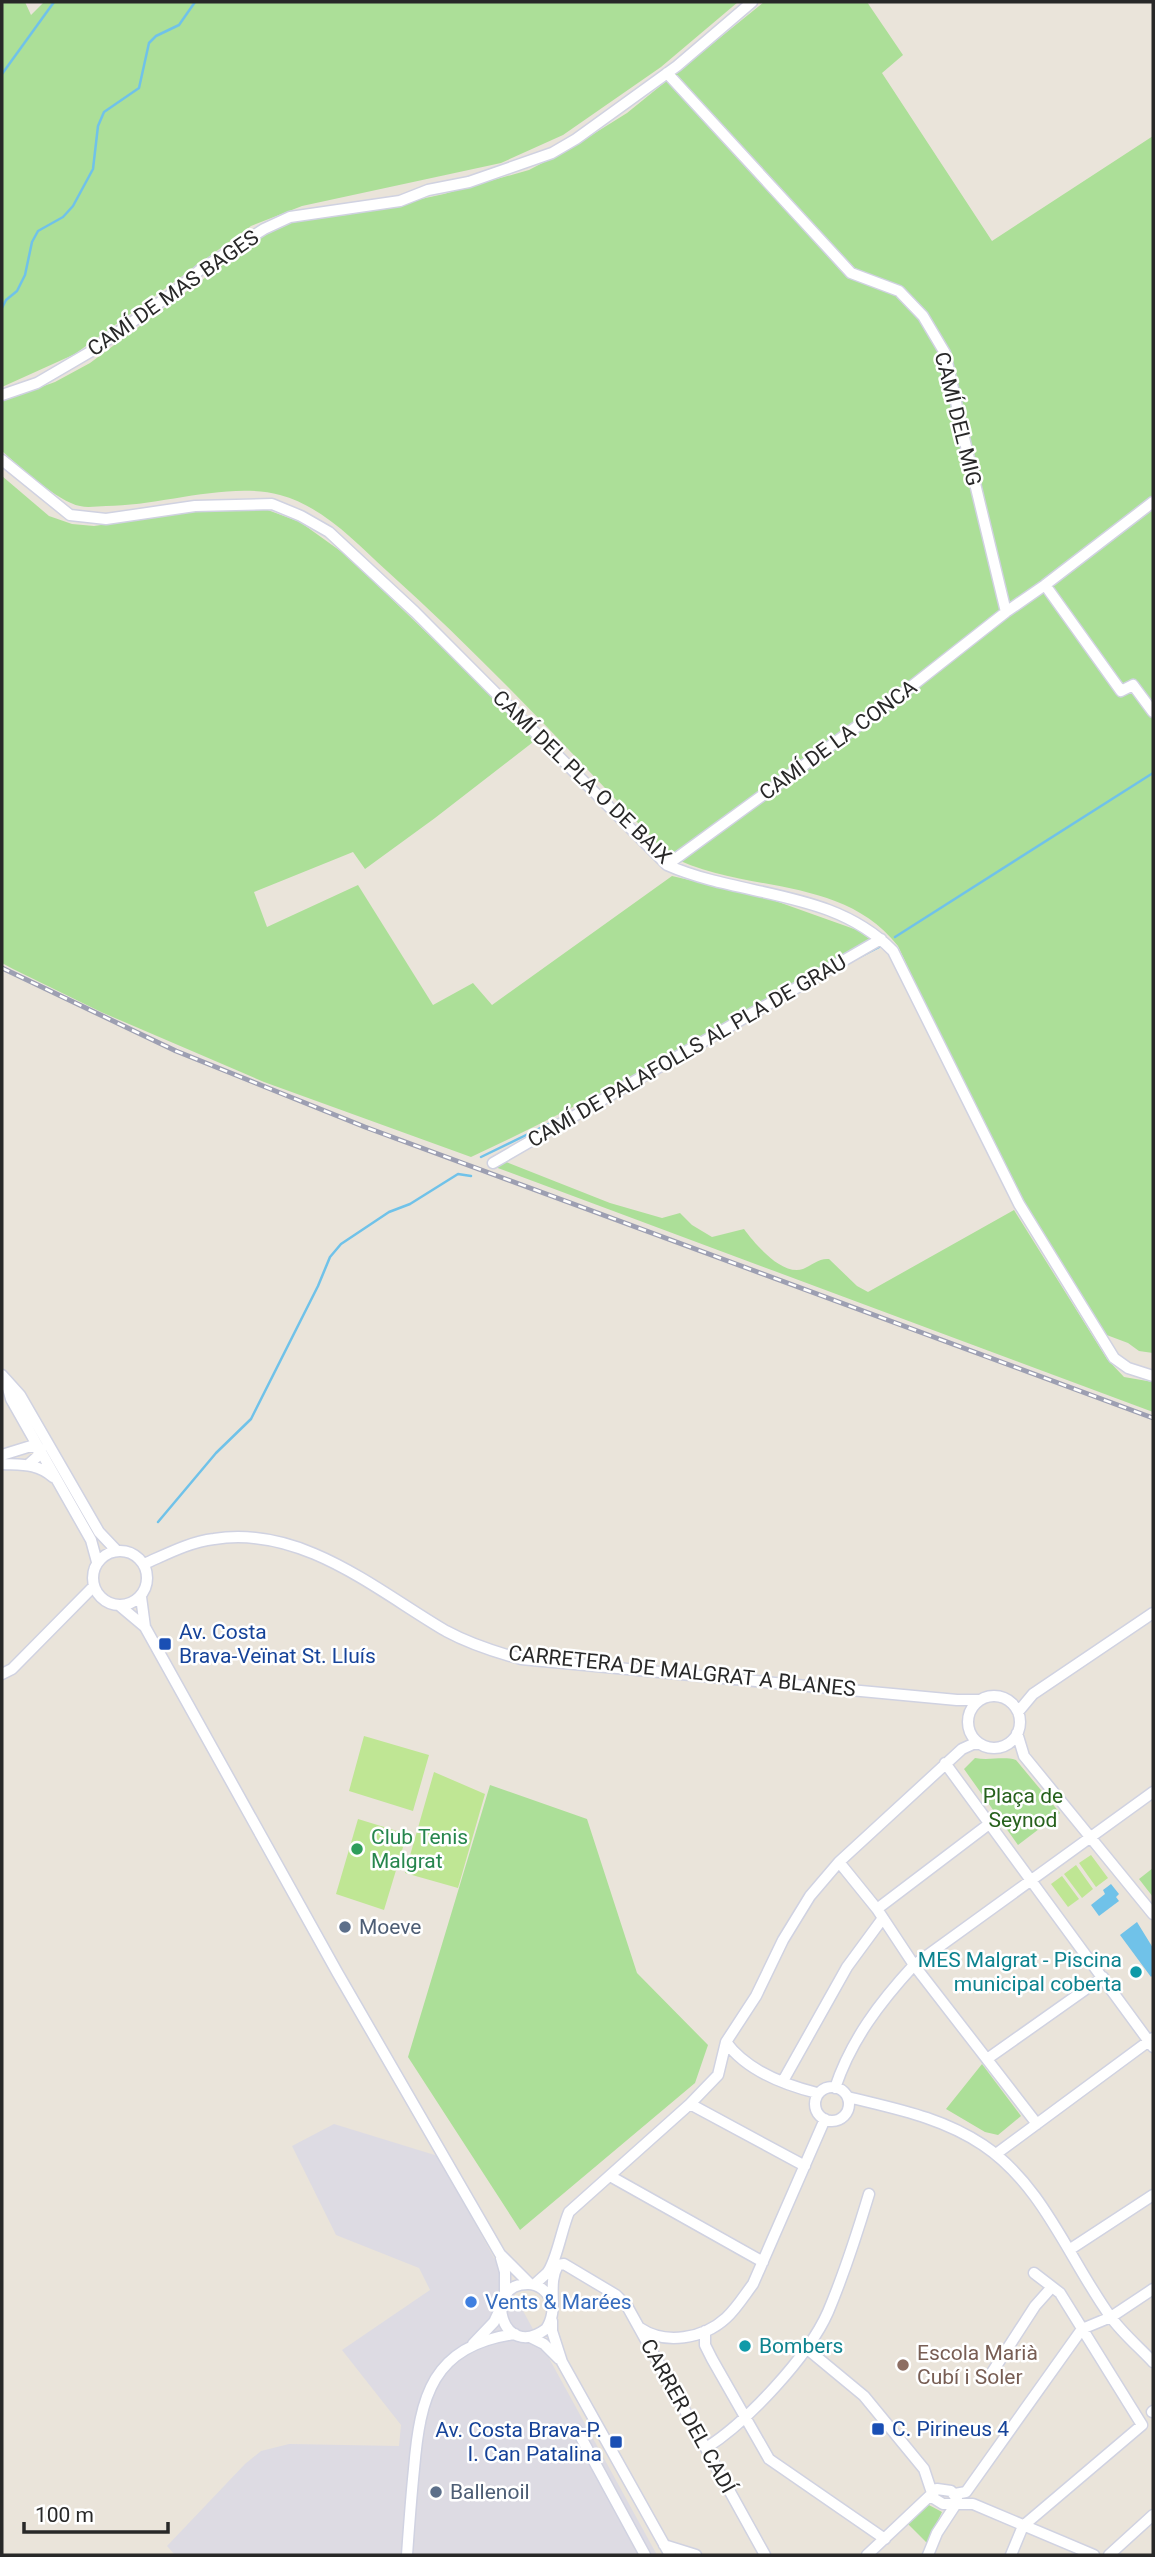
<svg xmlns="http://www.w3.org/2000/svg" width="1155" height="2557" viewBox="0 0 1155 2557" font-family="Roboto,sans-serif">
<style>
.industrial{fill:#dddbe3}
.green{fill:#acdf98}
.pitch{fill:#bfe694}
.water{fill:#70c2e9}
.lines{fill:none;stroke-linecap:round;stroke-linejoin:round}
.stream{stroke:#70c2e9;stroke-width:2.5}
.minor-casing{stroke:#d0d2e1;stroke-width:13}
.minor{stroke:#fff;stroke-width:10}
.rail-casing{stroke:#9d9fb2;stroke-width:5}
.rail{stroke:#fff;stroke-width:2.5;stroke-dasharray:8;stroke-linecap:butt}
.transit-dot{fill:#1a4fb4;stroke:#fff;stroke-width:2.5}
.leisure-dot{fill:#2e9e5b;stroke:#fff;stroke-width:2.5}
.service-dot{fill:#5c6f8a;stroke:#fff;stroke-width:2.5}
.culture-dot{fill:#0f9aa8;stroke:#fff;stroke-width:2.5}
.shop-dot{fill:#3f7fe0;stroke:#fff;stroke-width:2.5}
.education-dot{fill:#8d6e63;stroke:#fff;stroke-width:2.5}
.labels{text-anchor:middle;stroke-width:5;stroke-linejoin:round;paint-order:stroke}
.street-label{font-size:21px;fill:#282828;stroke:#fff}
.transit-label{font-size:21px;fill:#164399;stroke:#fff;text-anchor:start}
.park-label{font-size:21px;fill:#26611c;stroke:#fff}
.leisure-label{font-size:21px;fill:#27864d;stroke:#fff;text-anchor:start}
.service-label{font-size:21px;fill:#4e5e75;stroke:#fff;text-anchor:start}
.culture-label{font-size:21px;fill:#0d838f;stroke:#fff;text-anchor:end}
.shop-label{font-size:21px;fill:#366cbe;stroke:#fff;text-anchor:start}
.education-label{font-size:21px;fill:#785e54;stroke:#fff;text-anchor:start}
</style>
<rect width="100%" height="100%" fill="#eae4da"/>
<path class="industrial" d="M334,2124l104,32 219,399h-482l-8,-9 78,-82 16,-13 28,-7 110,2 2,-21 -59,-75 88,-60 -11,-22 -83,-33 -44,-89z"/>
<path class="green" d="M2,2h23l6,13 13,-13h694l-77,65 -98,68 -62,28 -199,43 -51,20 -176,128 -73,33z
M764,2h103l36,53 -21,18 110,168 161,-105v1217l-14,-2 -11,-8 -24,-9 -81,-131 -56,-109 -69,-148c-58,-73 -156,-51 -230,-91 -91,-97 -182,-195 -281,-284 -32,-29 -63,-64 -107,-76 -51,-14 -120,11 -174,11 -8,0 -18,2 -26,0 -22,-4 -61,-40 -78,-55v-50l53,-19 35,-19 169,-125 39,-18 49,-5 97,-21 85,-24 42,-22 56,-35z
M2,476l47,40 23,8 22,2 119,-17h52l35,13 46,33 191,184 -102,79 -70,51 -12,-17 -99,40 13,35 91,-42 75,120 40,-22 19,22 180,-129 98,23 87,31 14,10c-132,76 -262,153 -400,217l-207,-75 -163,-70 -88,-43 -11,-6z
M501,1160l109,43 52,15 18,-5 12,12 20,12 32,-8c11,15 38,47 59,40 9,-4 16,-11 26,-10l28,27 11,6 146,-82 93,149 17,18 29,5v30l-658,-245z
M975,1758c14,3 28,-2 41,2l44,53 -42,32 -54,-76z
M490,1785l97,34 50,154 71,72 -13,38 -175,147 -112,-173z
M1153,1868v29l-14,-18z
M982,2064l39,52 -23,19 -13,-3 -39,-23z
M927,2504l15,8 -15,31 -20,-20z"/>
<path class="pitch" d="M364,1736l65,19 -16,56 -64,-20z
M434,1772l51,22 -27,94 -53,-15z
M358,1819l49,15 -23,76 -48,-16z
M1091,1855l17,23 -12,9 -17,-24z
M1076,1865l17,24 -11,9 -18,-24z
M1062,1876l17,23 -11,8 -17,-23z"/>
<path class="water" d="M1111,1884l8,10 -3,3 3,4 -20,15 -8,-11 14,-11 -2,-4z
M1137,1922l16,26v27l-2,2 -31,-42z"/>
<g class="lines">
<path class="stream" d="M2,74l52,-72
M2,308l4,-8 11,-9 8,-16 7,-33 6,-11 25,-14 10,-11 20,-37 5,-43 6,-14 35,-24 10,-45 7,-7 23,-11 16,-23
M895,937l258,-164
M852,961l27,-14
M481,1157l82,-40
M158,1522l58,-69 35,-34 67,-133 12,-29 11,-13 48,-32 21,-8 48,-30 13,2"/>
<g class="minor-casing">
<path id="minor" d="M667,73l184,200 48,18 24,25 22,37 20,89 41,170 39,-27 76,106 12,-6 20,27
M2,395l35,-12 53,-31 83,-59 27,-23 64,-41 26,-12 110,-16 28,-11 41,-8 83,-29 24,-14 101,-73 75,-64
M2,460l68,55 36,4 89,-13 77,-2 29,12 28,16 86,80 252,253c75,33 166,24 226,86l126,253 95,154 14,10 25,8
M1045,585l108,-83
M667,865l236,-172 103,-81
M493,1163l388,-224
M2,1375l18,20 79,137 18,19
M7,1385l4,14 80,141 6,22
M2,1455l29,-9 10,3
M2,1464c20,1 35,-1 51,13
M29,1464l9,-8 1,-8
M93 1578a27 27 0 1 1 54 0a27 27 0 1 1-54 0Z
M144,1564c23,-10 45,-22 70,-25 88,-14 162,51 232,92 24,13 49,21 75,28l436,41h23
M141,1597l4,30 192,345 163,282 30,30
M120,1606l25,21
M2,1674l10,-5 82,-83
M968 1722a26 26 0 1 1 52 0a26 26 0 1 1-52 0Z
M1018,1712l15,-18 120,-81
M1017,1733l7,23 129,158
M945,1763l208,284
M839,1862l38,47 37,56 123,159
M877,1909l112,-85
M726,2042c20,28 59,43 91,51
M987,2059l116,-82
M783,2081l64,-114 36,-49
M815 2104a17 17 0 1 1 34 0a17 17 0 1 1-34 0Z
M835,2088c16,-48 45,-86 79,-123l239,-173
M848,2097c48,12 93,20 135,48 60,40 86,114 127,171 12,17 29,31 43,46
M690,2104l115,62
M996,2154l157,-116
M610,2176l153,86
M1069,2250l84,-55
M501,2258l4,14v24
M534,2285c4,-4 9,-8 13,-12 9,-10 15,-45 22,-61l121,-108 28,-29 8,-33 30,-46 27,-56 27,-44 29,-34 123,-113 11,-5h7
M553,2303c-5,-10 -13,-19 -25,-19 -47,0 -26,78 18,45 14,-20 0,-43 12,-64l6,-1 52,31 11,11 138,249
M552,2321v10l10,31 108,193
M640,2328c25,17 63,11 86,-10 10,-9 18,-22 27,-34l72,-165
M705,2331v14l7,14 57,100 116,80
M530,2337l14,7 15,15
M473,2344l21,-22 6,-13
M806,2348l58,48 60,73 8,24
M991,2374l44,-68 17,-19
M1152,2412l1,-1
M577,2430l68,125
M706,2448c41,-26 102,-91 122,-136 16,-38 29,-78 41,-118
M955,2494l11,-2 116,-163 29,-12 42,-28
M930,2496l13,8h30l121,51
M664,2545l32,10
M407,2555c2,-28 4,-57 7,-86 6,-72 18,-124 101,-135
M867,2555l70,-66 14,2 6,8
M928,2555l9,-22 19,-29
M1011,2555l12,-29 119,-101 -82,-132 -26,-20
M1109,2555l44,-40"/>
</g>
<use href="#minor" class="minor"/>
<g class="rail-casing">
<path id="rail" d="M2,968l174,83 189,76 788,291"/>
</g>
<use href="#rail" class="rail"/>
</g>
<g class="transit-dot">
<rect x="158" y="1637" width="14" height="14" rx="3.5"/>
<rect x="871" y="2422" width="14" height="14" rx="3.5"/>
<rect x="609" y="2435" width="14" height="14" rx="3.5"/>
</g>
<circle class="leisure-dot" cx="357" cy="1849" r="7"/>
<g class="service-dot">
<circle cx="345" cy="1927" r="7"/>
<circle cx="436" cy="2492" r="7"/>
</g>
<g class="culture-dot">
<circle cx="1136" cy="1972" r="7"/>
<circle cx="745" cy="2346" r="7"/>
</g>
<circle class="shop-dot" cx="471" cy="2302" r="7"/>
<circle class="education-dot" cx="903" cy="2365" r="7"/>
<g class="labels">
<g class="street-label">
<text transform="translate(173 293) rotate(-35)" y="7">CAMÍ DE MAS BAGES</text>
<text transform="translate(958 419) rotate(76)" y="7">CAMÍ DEL MIG</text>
<text transform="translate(838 740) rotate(-36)" y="7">CAMÍ DE LA CONCA</text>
<text transform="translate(582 777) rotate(44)" y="7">CAMÍ DEL PLA O DE BAIX</text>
<text transform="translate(687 1051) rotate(-30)" y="7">CAMÍ DE PALAFOLLS AL PLA DE GRAU</text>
<text transform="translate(682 1671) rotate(6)" y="7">CARRETERA DE MALGRAT A BLANES</text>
<text transform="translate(688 2416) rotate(61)" y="7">CARRER DEL CADÍ</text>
</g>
<g class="transit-label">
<text x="179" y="1639">Av. Costa<tspan x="179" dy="24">Brava-Veïnat St. Lluís</tspan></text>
<text x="892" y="2436">C. Pirineus 4</text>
<text x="602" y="2437" text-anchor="end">Av. Costa Brava-P.<tspan x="602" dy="24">I. Can Patalina</tspan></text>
</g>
<g class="park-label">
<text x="1023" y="1803">Plaça de<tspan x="1023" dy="24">Seynod</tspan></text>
</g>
<g class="leisure-label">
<text x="371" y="1844">Club Tenis<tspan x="371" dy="24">Malgrat</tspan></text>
</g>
<g class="service-label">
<text x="359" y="1934">Moeve</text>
<text x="450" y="2499">Ballenoil</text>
</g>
<g class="culture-label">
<text x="1122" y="1967">MES Malgrat - Piscina<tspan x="1122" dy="24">municipal coberta</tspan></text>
<text x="759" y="2353" text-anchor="start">Bombers</text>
</g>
<g class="shop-label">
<text x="485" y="2309">Vents &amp; Marées</text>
</g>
<g class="education-label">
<text x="917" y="2360">Escola Marià<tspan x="917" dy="24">Cubí i Soler</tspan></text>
</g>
</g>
<rect width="1155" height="2557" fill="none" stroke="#282828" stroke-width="7"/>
<path d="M24 2522v10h144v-10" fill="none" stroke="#282828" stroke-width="3.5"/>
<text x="35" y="2522" font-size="21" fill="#282828" stroke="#ffffff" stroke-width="5" paint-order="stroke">100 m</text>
</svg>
